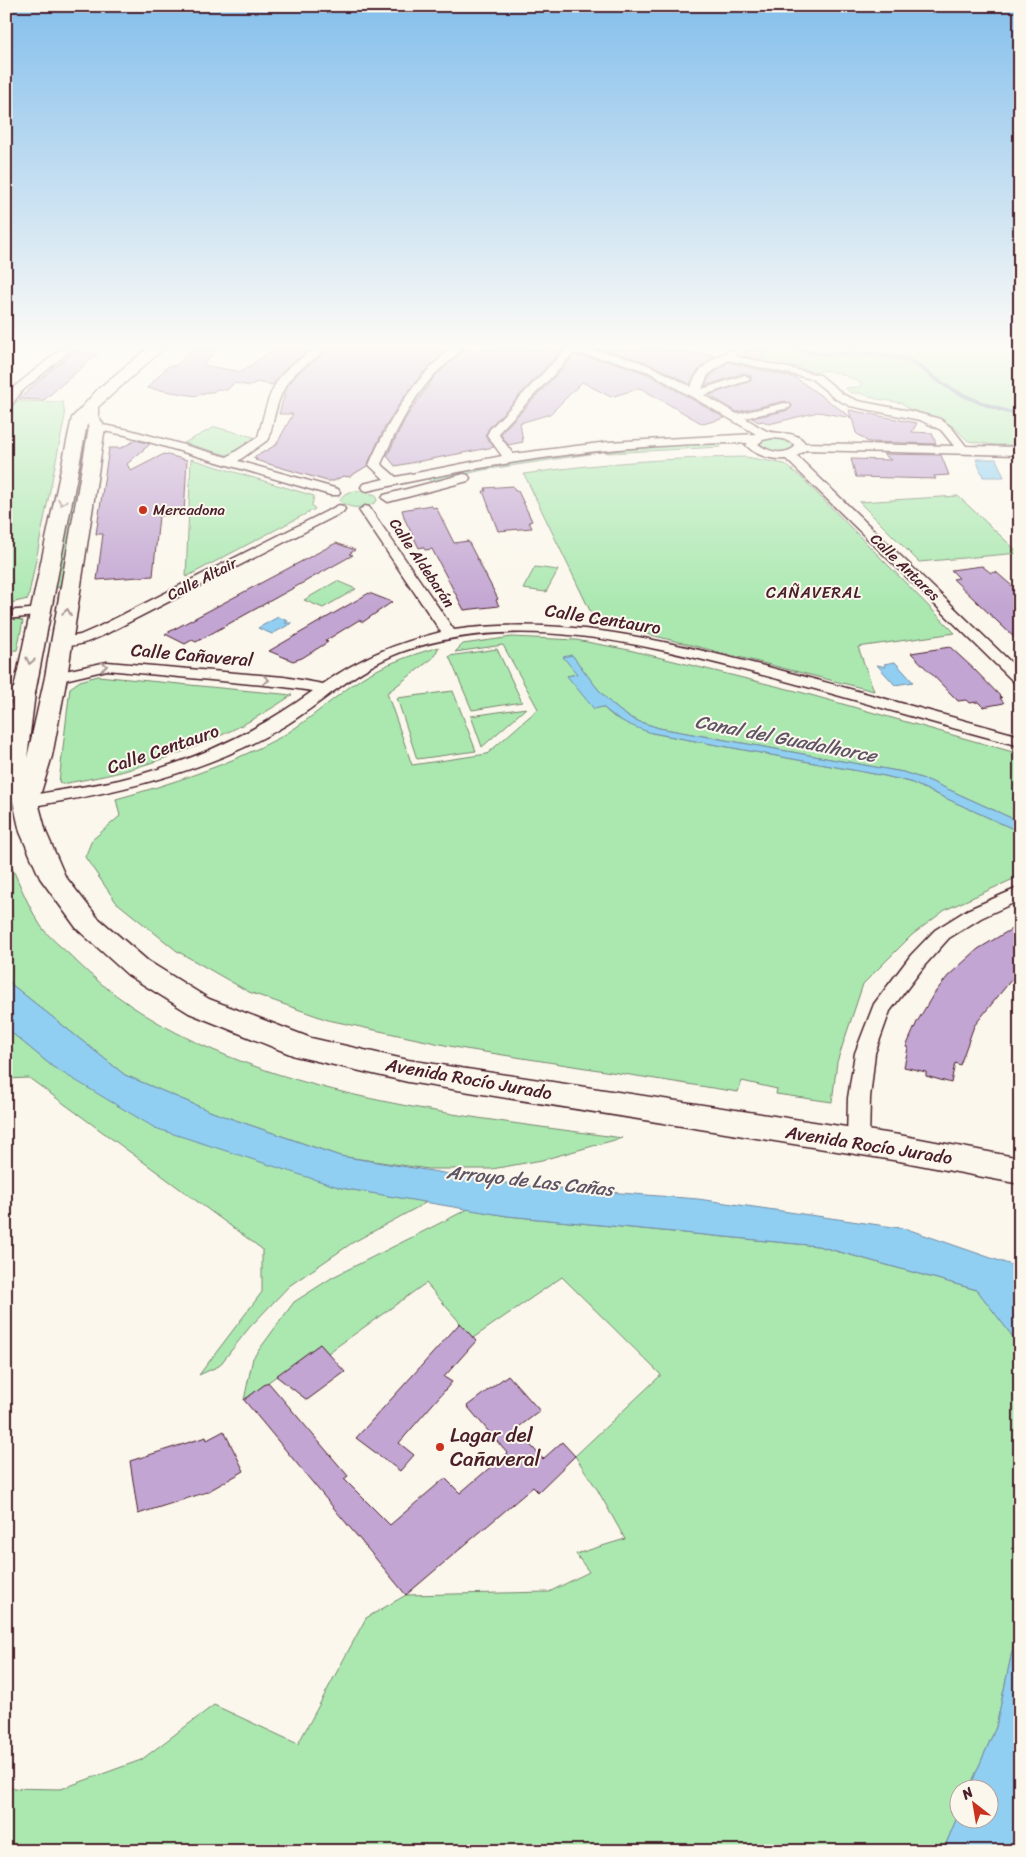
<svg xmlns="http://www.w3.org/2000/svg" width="1026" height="1857" viewBox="0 0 1026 1857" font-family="Sriracha,sans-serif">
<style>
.green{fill:#aae8b0;stroke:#7a846e}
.water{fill:#90cff1;stroke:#7489a2}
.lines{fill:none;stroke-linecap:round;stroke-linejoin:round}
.stream{stroke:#7489a2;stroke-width:4}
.building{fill:#c2a5d2;stroke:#4a1f2b}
.street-casing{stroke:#4a1f2b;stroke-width:3}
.secondary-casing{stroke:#4a1f2b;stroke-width:4}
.primary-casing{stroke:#4a1f2b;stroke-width:3}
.street{fill:#fbf7ec;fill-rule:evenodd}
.secondary{fill:#fbf7ec;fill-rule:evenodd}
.primary{fill:#fbf7ec;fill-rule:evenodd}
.oneway{stroke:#ab9695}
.poi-dot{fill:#c8321e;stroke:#fbf7ec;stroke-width:2}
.labels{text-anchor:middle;stroke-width:4;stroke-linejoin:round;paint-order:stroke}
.far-poi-label{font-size:15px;fill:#4a1f2b;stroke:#fbf7ec;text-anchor:start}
.far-street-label{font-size:15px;fill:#4a1f2b;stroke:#fbf7ec}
.far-neighbourhood-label{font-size:16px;letter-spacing:1px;fill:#4a1f2b;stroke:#fbf7ec}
.street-label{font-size:18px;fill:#4a1f2b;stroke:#fbf7ec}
.water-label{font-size:19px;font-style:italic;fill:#5f5466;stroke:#fbf7ec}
.near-poi-label{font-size:21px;fill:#4a1f2b;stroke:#fbf7ec;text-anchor:start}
</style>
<rect width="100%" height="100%" fill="#fbf7ec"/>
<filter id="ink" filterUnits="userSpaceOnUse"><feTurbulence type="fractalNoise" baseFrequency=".02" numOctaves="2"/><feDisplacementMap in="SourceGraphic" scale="10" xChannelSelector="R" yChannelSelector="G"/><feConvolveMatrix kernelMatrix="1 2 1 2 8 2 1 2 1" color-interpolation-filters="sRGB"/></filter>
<g filter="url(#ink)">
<path class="green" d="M767,349h136l20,4 4,-4h93v83l-3,1 3,12h-25l-27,-4 -13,-13 -16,-10 -30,-9 -7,-6 -25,-4 -17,-6h-9l-6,-5 16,-1 -1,-5c-12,-5 -30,-15 -43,-10l-48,-12 -23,-3 21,-5z
M16,401l47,1 2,14 -37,183 -22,5v-176l6,-20z
M215,427l42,11 -27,18 -46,-13z
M772,438l11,1 9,3 1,5c-10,8 -23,5 -33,-2l2,-5z
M720,442l1,5 -114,6 -3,-6z
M87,445l-25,142 -9,1 26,-142z
M587,449l3,5 -107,16 -52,12 -5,-5z
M746,457l39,7 18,15 152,154 -97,14 16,44 -251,-63 -27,-5 -72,-149c74,-11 147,-16 222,-17z
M191,459l123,37 -2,9 3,4 -129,68z
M360,491l16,4 1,6c-10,8 -28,9 -37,0 2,-9 12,-10 20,-10z
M958,496l61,57 -100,9 -60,-60z
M535,567l23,3 -12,22 -23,-3z
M337,581l19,8 -33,19 -19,-8z
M6,615l17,6 -6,29 -11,1z
M512,637l64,3 53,10 171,42 220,62v68l-90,-41 -27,-9 -244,-44c-8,-3 -18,-5 -26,-9 -26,-13 -43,-41 -61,-64l5,19 -10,2 47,41 38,16 233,43 25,6 110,50v44l-75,34 -33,25 -49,49 -26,78 -5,40 -56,-8 1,-5 -35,-8 -4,11 -279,-44 -131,-28 -79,-28 -72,-41 -61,-49 -31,-45 7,-17 28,-24 -4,-17c55,-15 112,-34 163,-61 30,-17 55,-41 83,-60 23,-14 52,-24 77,-31l-6,11 -46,35 25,72 75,-11 51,-45 -35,-64 -48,7 8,-8z
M497,649l25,53 -50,8 -23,-54z
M98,676l194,19c-49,34 -104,57 -161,74 -22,7 -45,10 -68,15l-4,-2 11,-94 10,-7z
M453,691l23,60 -59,8 -20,-61z
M526,708l-44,39 -11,-31z
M6,855c11,22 20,47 33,68 8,14 26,26 37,38 134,132 368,152 546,177l-80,22 -50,9h-64l-88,-13 -128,-44 -87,-37 -114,-91 -5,-8z
M6,1028l47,39 288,121 86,14 -75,41 -63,43 -40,42 -30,38 -20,9 63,-83v-43l-233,-171 -23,1z
M468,1209l39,7 311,30 159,44 43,56v268l-24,113 -27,62 -11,1v25l-15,36h-937v-63l55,1 80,-29 73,-55 84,39 68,-126 40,-23 143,-3 40,-20 -13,-18 49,-15 -28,-50 -22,-33 86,-81 -99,-98 -89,61 -47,-55 -98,70 -8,-9 -76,56 9,-42 41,-56 39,-25z"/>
<path class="water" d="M976,459h20l8,18h-21z
M278,617l10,4 -3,2h7l-20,11 -14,-6z
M572,655c18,23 35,51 61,64 8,4 18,6 26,9l244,44 27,9 90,41v10l-110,-50 -25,-6 -233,-43c-19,-6 -34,-12 -49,-26l-9,2 -27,-33 10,-2 -14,-17z
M895,662l18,20 -18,3 -18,-20 9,2 -2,-3z
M6,976l5,8 114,91 87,37 128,44 177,29 181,14 209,30 113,39v78l-43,-56 -159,-44 -311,-30 -166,-28 -186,-60 -102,-61 -47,-39z
M1020,1614v237h-77l15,-36v5h30v-30l-19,-1 27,-62z"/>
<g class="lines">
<path class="stream" d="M795,349c36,10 74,-2 109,10 16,5 28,18 42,27 23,13 48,23 74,29"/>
</g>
<path class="building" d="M192,349h26l-15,16 38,7 33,-23h37l-23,17 -15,19 -17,-3 -6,4 -16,-3 -7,7 -10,-1 -4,3h-5l-12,4 -49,-8 21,-22h8z
M328,349h120l-25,24 -22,28 -18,30 -16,35 -18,11 -6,-1 -9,5h-7l-72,-21 2,-1 -4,-1 23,-13 17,-31h-14l8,-28 12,-14z
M464,349l98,1 -73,78 -4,8 9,11 -99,19 -8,-10 18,-37 29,-42z
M595,349h61l60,6 -19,17 -7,12 -44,-22 -30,-9z
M748,349h19l-7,11 -18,-4z
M76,351l21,3 -53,46 -25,-1 32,-29z
M575,355l41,8 32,11 77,44 -22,6 -63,-36 -29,9 -29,-15 -32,32 -30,9 3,19 -15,3 -7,-10 2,-4z
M728,362l68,16 55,39 -2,-7 68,13 -5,9 20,1 4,11 -68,-2 -12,-9 -4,-15 -34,-6 -49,12 -6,-3 -5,1 -6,-4 37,-8 3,-5 -7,-4 -48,11 -28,-17 42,-14v-5l-7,-3 -39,13 5,-10z
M136,440l14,4 -23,20 4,7 33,-17 23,6 -3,54 -25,2 -6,60 -56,4 6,-46h-7l13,-86h12z
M883,454l58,1 8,20 -15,1 2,3 -80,-2 -5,-18 40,1z
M513,486l2,5h3l14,30 -3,1 3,6 -34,3 -15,-40h3l-1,-3z
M431,505l2,3 3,-1 18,36 14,-2 30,58 -2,1 3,6 -35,4 -32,-61 -7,1 -2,-3 -4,1 -14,-28 -3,-10z
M336,543l19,7 -6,4 4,1 -157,87 -4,-2 -7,4 -20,-10z
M982,566l9,7 5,-1 24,21v50l-67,-64 6,-1 -8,-8z
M369,593l23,9 -29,20 -4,-2 -34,21 3,1 -26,16 -9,3 -24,-10z
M950,647l24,22 28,29h-2l4,5 -21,4 -5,-5 -9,1 -3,-3 -8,1 -47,-48z
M1020,924v45l-46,57 -14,39 -5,-2 -4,20 -25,-7v-4l-22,-5 4,-19 -2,-1 11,-25 16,-27 15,-19 30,-27z
M460,1323l16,18 -32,36 8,5 -53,61 15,12 -14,16 -44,-33z
M320,1344l25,28 -38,28 -31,-24z
M508,1375l32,36 -24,18 27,30 19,-17 13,14 -37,36 -5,-5 -127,108 -162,-195 24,-18 80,94 -4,3 46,46 55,-47 15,15 47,-40 -40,-47z
M224,1431l20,40 -37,21 -69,22 -8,-53 76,-24 1,3z"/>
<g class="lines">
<g class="street-casing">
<path id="street" d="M61,349h11l-51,43 -11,15 -4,1v-11l7,-9z
M315,349h11c-8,9 -19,14 -28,22 -20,17 -23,44 -29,68l-31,22 100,28 2,3 -2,3h-8l-205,-60 -32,-6 -2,-2 6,-3 33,6 97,27 31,-20c7,-25 11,-52 31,-70 8,-7 17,-12 26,-18z
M451,349h11c-8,10 -20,17 -29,27 -23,26 -38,57 -52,88l15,13 106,-21 -15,-21 3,-6 75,-79 -1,-1c51,0 83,13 127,38 5,-19 31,-38 50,-38l-6,7 85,19 24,20 14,6 52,10 30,8 12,9 14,18 54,1v8l-214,-5 -9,6 223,215v13l-5,-1 -229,-224c-14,1 -30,-3 -40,-14l2,-2c-130,0 -255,19 -381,48l-4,-1 -2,-3 2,-3 21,-5 -15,-14c20,-45 43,-85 82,-116zM574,353l42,8 33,11 107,62 -148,8 -95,12 -14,-19 2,-5zM728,360l84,19 24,20 14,7 70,14 21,10 13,16 -149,-3c-9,-13 -26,-8 -38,-12 -7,-3 -15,-9 -22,-13l44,-10 2,-2 -2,-2 -4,-1 -48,11 -33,-19 45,-15 1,-2 -5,-3 -43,14 6,-14zM772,438l11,1 11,5 1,3c-12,9 -26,5 -37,-3l5,-4z
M464,474l4,1 2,3 -2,3 -80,21 -6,-4 2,-3z
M339,505l4,1 2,3 -2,3 -237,122c-15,7 -33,15 -49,11l-2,-3 2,-3 23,-4 16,-7z
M365,506l4,1 85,123c112,-15 207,10 314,37 84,22 168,46 252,69v10c-90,-23 -179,-51 -269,-74 -113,-29 -236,-61 -350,-20 -46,17 -79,52 -120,76 -77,45 -166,65 -254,79l-6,-1 -2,-4 2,-4c32,-8 66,-11 98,-18 70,-17 135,-46 194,-89l-29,-4 -177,-17 -51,12 -5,-2 -3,-3 3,-3 56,-12 177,15 39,7c40,-28 72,-40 118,-52l-82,-122z
M41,608l5,1 2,3 -2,3 -40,4v-8z
M1020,887v13l-39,18 -32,20 -24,27 -35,46 -15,42 -5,45 -1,43 -3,6 -8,3 -8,-3 -3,-6 1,-43 7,-45 19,-49 37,-49 24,-25 32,-20z"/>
</g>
<g class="secondary-casing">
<path id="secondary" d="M24,687l8,1 3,5 -3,5 -26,3v-12z"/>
</g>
<g class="primary-casing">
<path id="primary" d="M147,349h16l-65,58v9l7,11 -38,250 -15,79 -14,46 8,30 19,44 32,41 51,44 61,38 102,39 97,22 491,75 121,23v26l-121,-23 -491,-79 -113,-26 -106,-43 -61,-38 -51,-46 -37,-51 -20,-46 -14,-61v-35l7,-43 59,-275 27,-30zM87,424l2,3 -44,250 -18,81 8,-65z"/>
</g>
<use href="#street" class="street"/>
<use href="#secondary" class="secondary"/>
<use href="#primary" class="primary"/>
</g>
<defs><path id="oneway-chevron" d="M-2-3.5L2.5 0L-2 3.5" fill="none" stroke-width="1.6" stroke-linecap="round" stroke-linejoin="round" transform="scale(1.25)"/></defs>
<g class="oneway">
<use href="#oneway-chevron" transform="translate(62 502) rotate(101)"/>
<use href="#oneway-chevron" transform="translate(67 612) rotate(-81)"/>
<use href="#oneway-chevron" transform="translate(30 661) rotate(102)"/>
<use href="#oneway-chevron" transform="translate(104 666) rotate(-3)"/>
<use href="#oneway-chevron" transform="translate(266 680) rotate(5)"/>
</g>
</g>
<linearGradient id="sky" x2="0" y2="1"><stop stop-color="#85bfec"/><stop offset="0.57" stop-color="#fdfbf6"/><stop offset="1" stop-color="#fdfbf6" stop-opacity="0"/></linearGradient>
<rect width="1026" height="609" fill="url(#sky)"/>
<g class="poi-dot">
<circle cx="143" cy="510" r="5"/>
<circle cx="440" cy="1447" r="5"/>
</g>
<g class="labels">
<g class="far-poi-label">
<text x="153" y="515">Mercadona</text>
</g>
<g class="far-street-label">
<text transform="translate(422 563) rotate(56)" y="5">Calle Aldebarán</text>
<text transform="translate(905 567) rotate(44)" y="5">Calle Antares</text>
<text transform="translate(202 579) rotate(-27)" y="5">Calle Altair</text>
</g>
<g class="far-neighbourhood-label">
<text x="814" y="598">CAÑAVERAL</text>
</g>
<g class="street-label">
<text transform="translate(603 619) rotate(9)" y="6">Calle Centauro</text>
<text transform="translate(192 655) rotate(5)" y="6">Calle Cañaveral</text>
<text transform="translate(163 749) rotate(-19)" y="6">Calle Centauro</text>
<text transform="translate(469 1079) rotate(10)" y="6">Avenida Rocío Jurado</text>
<text transform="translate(869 1145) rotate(9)" y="6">Avenida Rocío Jurado</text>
</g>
<g class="water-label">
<text transform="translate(786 738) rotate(11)" y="7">Canal del Guadalhorce</text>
<text transform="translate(530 1180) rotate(6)" y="7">Arroyo de Las Cañas</text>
</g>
<g class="near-poi-label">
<text x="450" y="1442">Lagar del<tspan x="450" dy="24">Cañaveral</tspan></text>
</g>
</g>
<rect width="1026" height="1857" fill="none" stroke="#fbf7ec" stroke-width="25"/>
<rect x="12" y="12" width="1001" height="1832" fill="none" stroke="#4a1f2b" stroke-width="2" filter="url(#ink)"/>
<g transform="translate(974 1804) rotate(329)"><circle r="24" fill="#fbf7ec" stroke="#b4a19f"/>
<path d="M0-4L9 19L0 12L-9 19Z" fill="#c8321e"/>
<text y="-8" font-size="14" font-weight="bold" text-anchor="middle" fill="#4a1f2b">N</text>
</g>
</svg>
